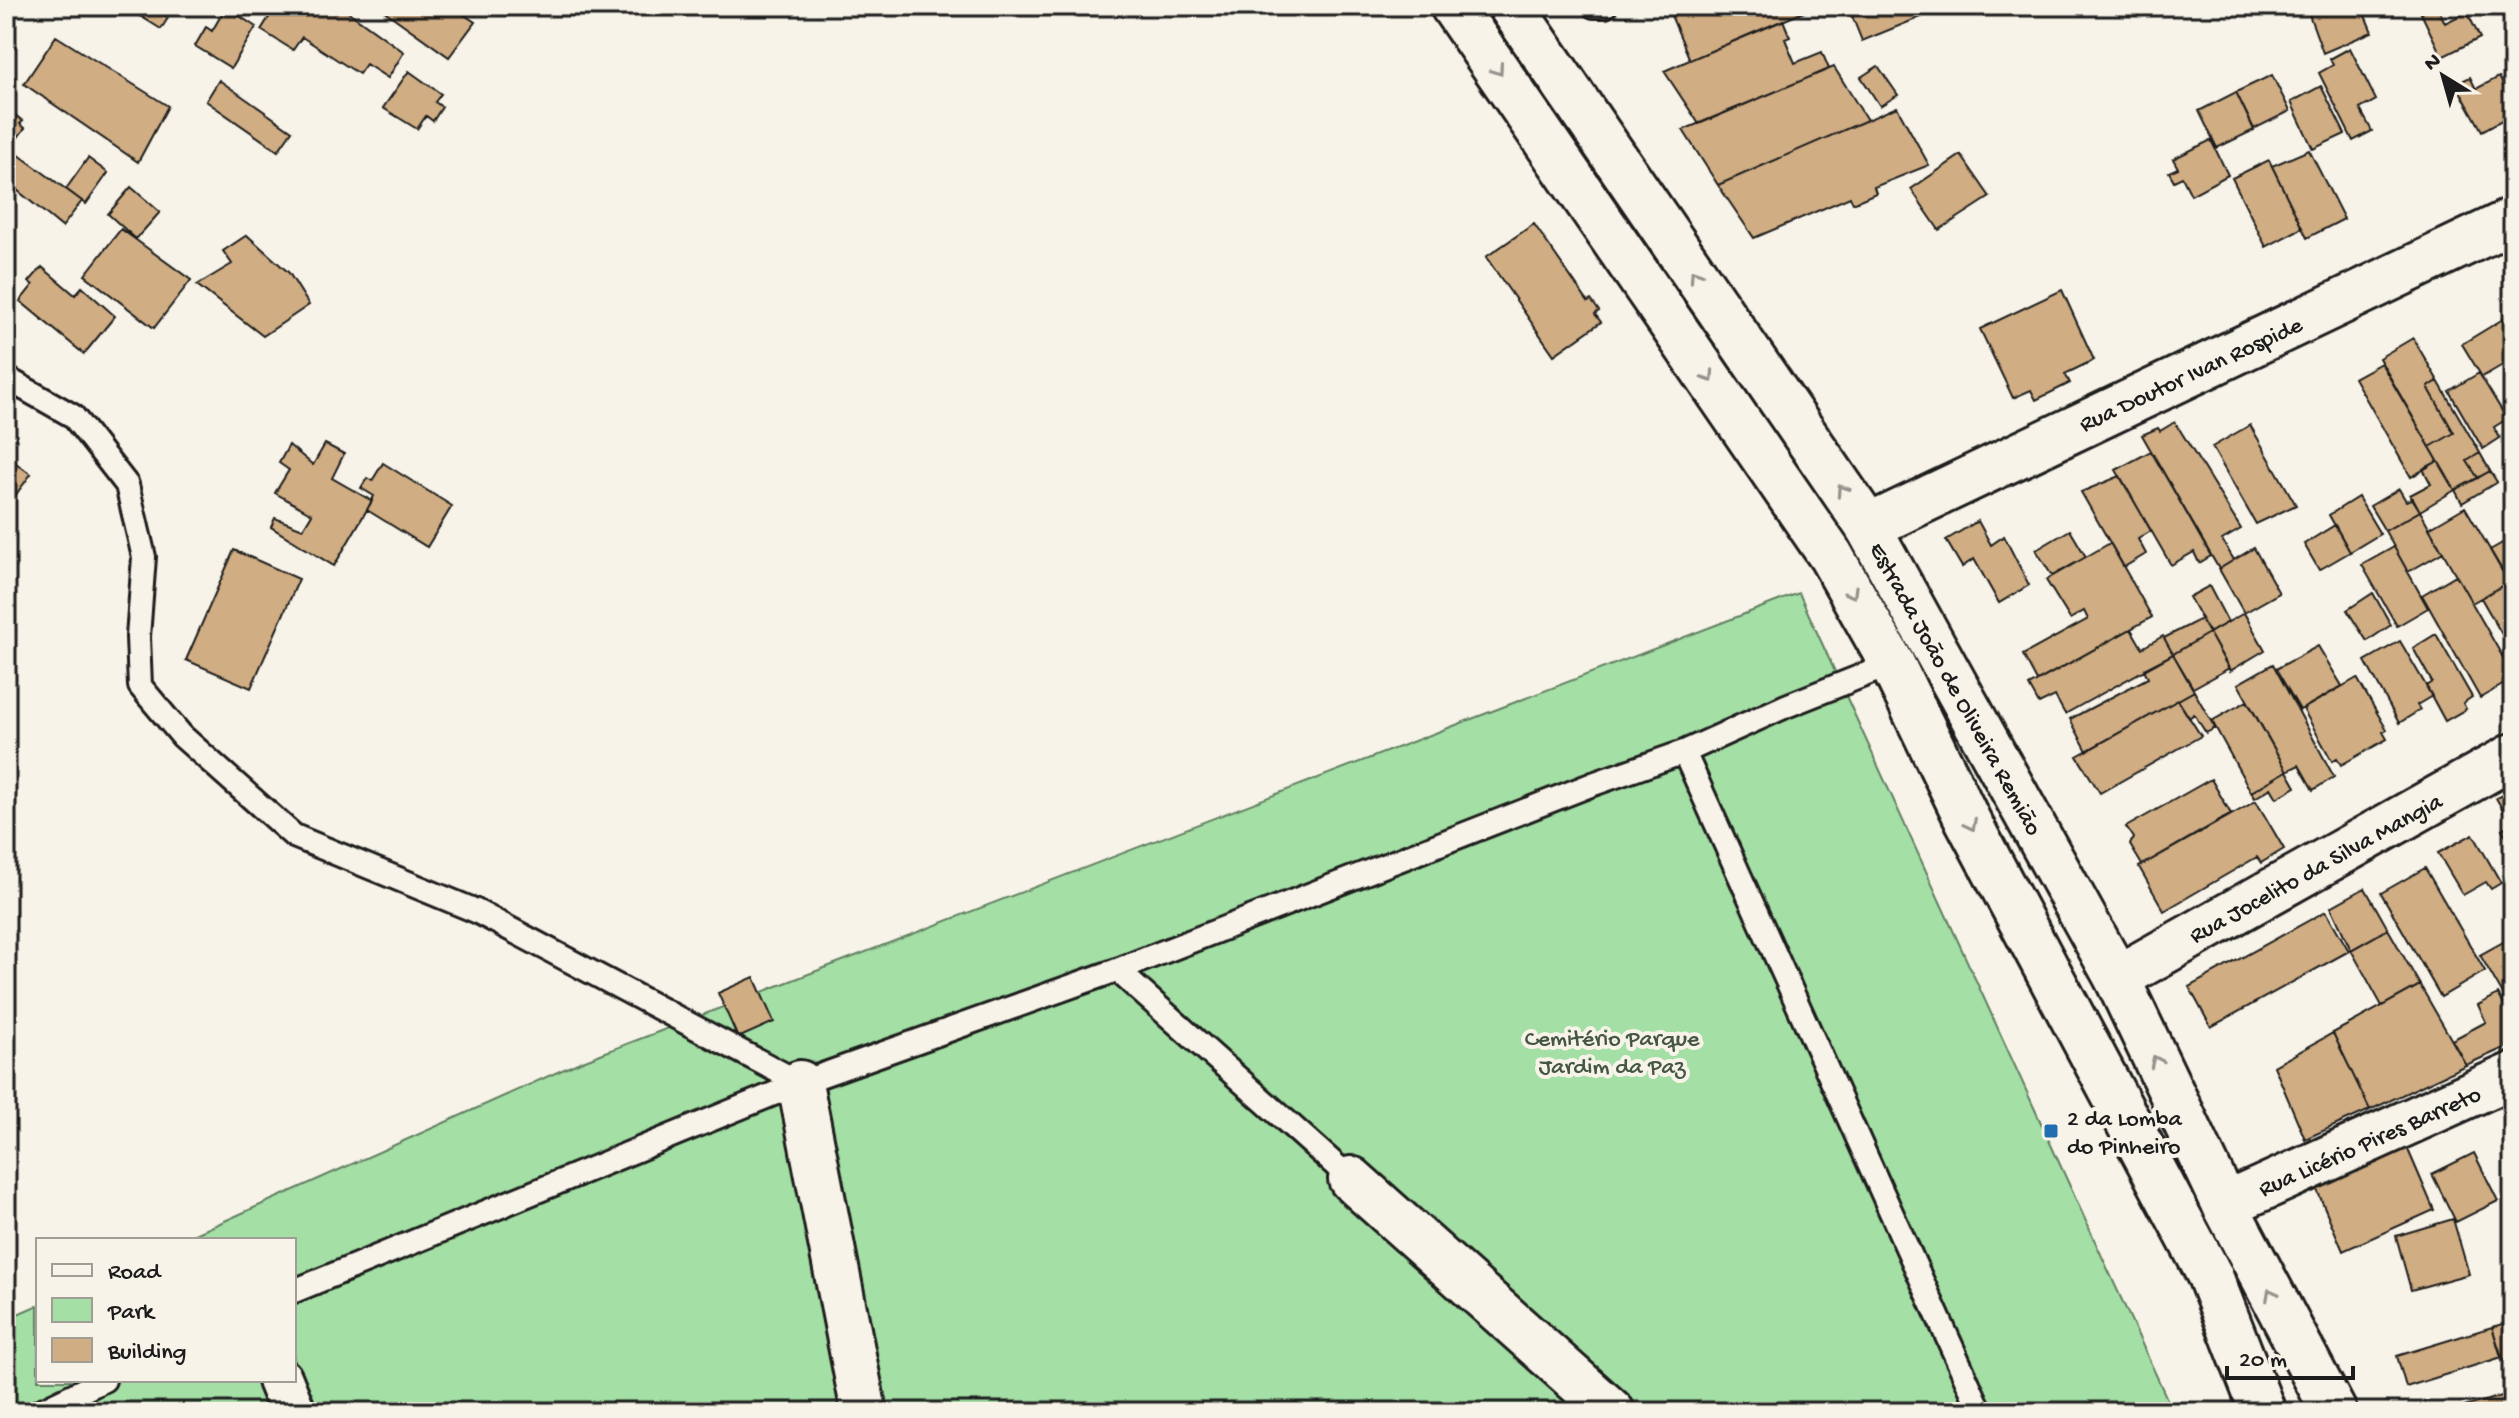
<svg xmlns="http://www.w3.org/2000/svg" width="2519" height="1418" viewBox="0 0 2519 1418" font-family="'Gochi Hand',sans-serif">
<style>
.green{fill:#a4dfa5;stroke:#607e60;stroke-width:2}
.building{fill:#d0ad83;stroke:#1c1c1c;stroke-width:2}
.lines{fill:none;stroke-linecap:round;stroke-linejoin:round}
.service-casing{stroke:#1c1c1c;stroke-width:28}
.minor-casing{stroke:#1c1c1c;stroke-width:50}
.secondary-casing{stroke:#1c1c1c;stroke-width:50}
.service{stroke:#f7f3e8;stroke-width:22}
.minor{stroke:#f7f3e8;stroke-width:44}
.secondary{stroke:#f7f3e8;stroke-width:44}
.oneway{stroke:#94928c}
.poi-dot{fill:#1f6fb2;stroke:#f7f3e8;stroke-width:3}
.labels{text-anchor:middle;stroke-width:8;stroke-linejoin:round;paint-order:stroke}
.street-label{font-size:24px;fill:#1c1c1c;stroke:#f7f3e8}
.park-label{font-size:24px;fill:#455645;stroke:#f7f3e8}
.poi-label{font-size:24px;fill:#1c1c1c;stroke:#f7f3e8;text-anchor:start}
</style>
<rect width="100%" height="100%" fill="#f7f3e8"/>
<filter id="ink" filterUnits="userSpaceOnUse"><feTurbulence type="fractalNoise" baseFrequency=".0125" numOctaves="2"/><feDisplacementMap in="SourceGraphic" scale="16" xChannelSelector="R" yChannelSelector="G"/><feConvolveMatrix kernelMatrix="1 2 1 2 8 2 1 2 1" color-interpolation-filters="sRGB"/></filter>
<g filter="url(#ink)">
<path class="green" d="M1799,593l374,819h-2167v-93l32,-14v75h256v-140h-112l398,-178z"/>
<path class="building" d="M124,6h37l-4,5 11,7 -7,11z
M276,6h64l64,46 -16,26 -22,-14 -7,10 -57,-37 -9,13 -32,-20z
M385,6h66l24,16 -26,35 -66,-47z
M1667,6h151l-128,54z
M1848,6h100l-86,35z
M2306,6h16l2,6 13,-6h24l11,26 -49,21z
M2437,6l8,17 22,-11 13,26 -38,19 -21,-44z
M226,7l30,20 -25,41 -36,-22 11,-19 6,4z
M1783,20l7,17 -5,2 10,24 27,-11 7,17 -130,55 -35,-53z
M56,36l112,70 -30,56 -114,-78z
M2350,48l26,52 -16,9 12,22 -19,10 -34,-68 14,-8 -3,-6z
M1878,66l20,29 -18,11 -19,-29z
M1834,67l33,53 -149,65 -35,-55z
M409,71l32,23 -6,8 7,5 -9,14 -7,-5 -9,13 -34,-21z
M2272,75l18,36 -36,18 -18,-37z
M2470,77l6,12 23,-12 14,26v11l-31,17 -26,-47z
M219,80l73,51 -14,20 -72,-50z
M2321,86l24,48 -32,15 -22,-47z
M2236,92l18,38 -37,18 -18,-37z
M1897,107l32,58 -55,22 2,6 -23,10 -3,-6 -96,41 -36,-53z
M7,109l16,12 -3,3 5,4 -9,12 -3,-3 -7,8z
M2211,140l17,35 -37,20 -9,-18 -8,4 -5,-9 9,-4 -5,-9z
M2309,150l35,69 -37,19 -35,-72z
M15,152l67,49 -20,26 -56,-46v-17z
M1961,155l29,42 -51,33 -28,-41z
M88,158l20,15 -22,31 -20,-15z
M2269,160l33,68 -36,19 -34,-69z
M131,187l29,25 -24,27 -28,-25z
M1534,224l54,78 3,-2 8,11 -4,3 6,8 -47,33 -68,-98z
M121,229l70,51 -37,48 -69,-53z
M247,235l42,38 20,32 -46,31 -66,-51 35,-21 -9,-13z
M42,267l33,28 7,-8 33,29 -31,38 -64,-53 13,-16 -4,-3z
M2062,290l32,70 -29,14 5,9 -34,17 -5,-10 -18,8 -33,-69z
M2503,319l10,15v25l-31,18 -20,-33z
M2413,338l25,43 -10,6 26,46 -24,14 -51,-89z
M2381,363l57,98 -27,16 -57,-99z
M2479,373l28,46 -13,8 6,11 -17,11 -34,-58z
M2438,381l42,72 -13,8 11,17 -23,12 -25,-43 24,-14 -26,-46z
M2175,422l66,107 -19,11 12,20 -15,9 -77,-134 16,-7 2,3z
M2250,425l46,80 -40,19 -44,-77z
M325,444l19,10 -12,24 40,23 -38,65 -63,-39 4,-9 28,11 9,-15 -37,-21 14,-23 -10,-7 10,-18 24,20z
M2151,451l60,105 -12,7 -5,-11 -23,13 -55,-95z
M2480,453l10,18 -12,7 -11,-17z
M6,456l25,18 -25,34z
M2438,461l17,29 -35,21 -10,-16 21,-11 -8,-15z
M383,463l69,43 -25,41 -60,-37 7,-14 -13,-8 6,-10 5,3z
M2490,471l7,11 -35,21 -7,-13z
M2120,476l31,55 -13,8 8,15 -22,13 -43,-75z
M2399,489l7,12 7,-3 7,13 -35,20 -15,-25z
M2358,497l22,37 -30,18 -21,-37z
M2465,507l44,75 -37,21 -43,-75z
M2420,511l23,41 -35,20 -23,-41z
M1978,521l13,24 13,-9 25,49 -30,18 -25,-44 -12,8 -16,-27z
M2335,525l15,27 -31,18 -15,-26z
M2070,530l16,27 -34,19 -16,-26z
M2513,537v53l-23,-40z
M2110,543l42,74 -115,64 -14,-26 65,-36 -4,-8 -14,8 -24,-39z
M2394,547l34,61 -31,18 -35,-61z
M2254,548l25,45 -35,20 -25,-44z
M234,550l65,29 -48,109 -65,-28z
M2456,575l57,100v4l-33,19 -58,-103z
M2509,582l4,8v85l-11,-20 9,-5 -30,-52z
M2209,586l19,36 -19,11 -20,-36z
M2373,593l18,32 -24,16 -20,-31z
M2244,613l21,37 -35,21 -21,-38z
M2201,619l8,14 -36,21 -9,-16z
M2131,629l11,19 21,-12 10,18 -108,60 -10,-18 -16,8 -10,-18z
M2209,633l20,35 -36,20 -20,-34z
M2436,634l36,63 -9,6 3,6 -21,12 -19,-35 6,-4 -19,-34z
M2400,641l32,55 -15,9 3,5 -21,13 -34,-62z
M2318,646l24,40 -42,24 -24,-41z
M2173,654l21,37 -107,60 -17,-32 78,-41 -4,-9z
M2273,664l61,113 -21,13 -14,-25 -12,6 -49,-87z
M2357,678l30,52 -4,2 4,7 -46,26 -4,-7 -5,3 -29,-52z
M2194,691l21,37 -9,5 -12,-19 -5,4 -11,-18z
M2178,700l23,36 -101,57 -23,-37z
M2247,701l40,70 -36,21 -39,-71z
M2287,771l9,16 -19,11 -6,-10 -16,10 -4,-6z
M2211,779l20,35 -89,51 -12,-20 3,-7 -7,-11z
M2513,790v33l-2,1 -15,-26z
M2256,801l28,48 -23,14 -4,-6 -93,54 -25,-44z
M2513,823v25l-11,-19z
M2473,834l28,49 -10,6 -5,-7 -23,13 -25,-42z
M2425,868l60,103 -44,26 -60,-104z
M2365,888l23,41 -37,21 -20,-43z
M2326,911l23,40 -138,76 -22,-40z
M2388,929l32,56 -38,21 -31,-56z
M2505,941l8,14v39l-8,4 -25,-43z
M754,977l20,45 -36,16 -20,-45z
M2420,985l46,80 -96,45 -37,-77z
M2498,994l15,26v24l-47,21 -14,-25 34,-18 -8,-17z
M2333,1033l37,77 -65,29 -31,-73z
M2406,1145l28,65 -91,41 -28,-66z
M2474,1153l24,48 -42,21 -24,-48z
M2453,1219l16,55 -58,16 -15,-54z
M2513,1321v36l-11,3 -10,-33z
M2492,1327l10,30 -96,30 -9,-31z
M2512,1393l1,19h-60v-2z"/>
<g class="lines">
<g class="service-casing">
<path id="service" d="M1594,6h11
M6,378l67,38 54,69 17,72 -6,80 2,49 42,50 112,100 182,75 324,172
M1684,752l297,660
M1117,970l234,209
M294,1291l506,-208 317,-113 476,-186 91,-32 102,-46 106,-42
M38,1412l66,-32"/>
</g>
<g class="minor-casing">
<path id="minor" d="M1868,527l645,-307
M2117,978l396,-222
M800,1083l64,329
M1351,1179l261,233
M2225,1205l288,-130
M280,1380l13,32"/>
</g>
<g class="secondary-casing">
<path id="secondary" d="M1453,6l378,550 61,108 76,157 242,455 53,136
M1511,6l357,521 249,451 108,227 109,207"/>
</g>
<use href="#service" class="service"/>
<use href="#minor" class="minor"/>
<use href="#secondary" class="secondary"/>
</g>
<defs><path id="oneway-chevron" d="M-2-3.5L2.5 0L-2 3.5" fill="none" stroke-width="1.6" stroke-linecap="round" stroke-linejoin="round" transform="scale(2)"/></defs>
<g class="oneway">
<use href="#oneway-chevron" transform="translate(1498 70) rotate(55)"/>
<use href="#oneway-chevron" transform="translate(1695 275) rotate(-124)"/>
<use href="#oneway-chevron" transform="translate(1709 377) rotate(56)"/>
<use href="#oneway-chevron" transform="translate(1842 490) rotate(-124)"/>
<use href="#oneway-chevron" transform="translate(1852 593) rotate(60)"/>
<use href="#oneway-chevron" transform="translate(1971 825) rotate(63)"/>
<use href="#oneway-chevron" transform="translate(2156 1061) rotate(-115)"/>
<use href="#oneway-chevron" transform="translate(2271 1294) rotate(-118)"/>
</g>
</g>
<rect class="poi-dot" x="2043" y="1123" width="16" height="16" rx="4"/>
<g class="labels">
<g class="street-label">
<text transform="translate(2190 373) rotate(-25)" y="8">Rua Doutor Ivan Rospide</text>
<text transform="translate(1957 688) rotate(61)" y="8">Estrada João de Oliveira Remião</text>
<text transform="translate(2315 867) rotate(-29)" y="8">Rua Jocelito da Silva Mangia</text>
<text transform="translate(2369 1140) rotate(-24)" y="8">Rua Licério Pires Barreto</text>
</g>
<g class="park-label">
<text x="1612" y="1045">Cemitério Parque<tspan x="1612" dy="28">Jardim da Paz</tspan></text>
</g>
<g class="poi-label">
<text x="2067" y="1125">2 da Lomba<tspan x="2067" dy="28">do Pinheiro</tspan></text>
</g>
</g>
<rect width="2519" height="1418" fill="none" stroke="#f7f3e8" stroke-width="32"/>
<rect x="16" y="16" width="2487" height="1386" fill="none" stroke="#1c1c1c" stroke-width="3" filter="url(#ink)"/>
<rect x="36" y="1238" width="260" height="144" fill="#f7f3e8" stroke="#9f9d96" stroke-width="2"/>
<rect x="52" y="1264" width="40" height="12" fill="#f7f3e8" stroke="#9f9d96" stroke-width="2"/>
<text x="108" y="1278" font-size="24" fill="#1c1c1c">Road</text>
<rect x="52" y="1298" width="40" height="24" fill="#a4dfa5" stroke="#9f9d96" stroke-width="2"/>
<text x="108" y="1318" font-size="24" fill="#1c1c1c">Park</text>
<rect x="52" y="1338" width="40" height="24" fill="#d0ad83" stroke="#9f9d96" stroke-width="2"/>
<text x="108" y="1358" font-size="24" fill="#1c1c1c">Building</text>
<g transform="translate(2443 76) rotate(323)" stroke="#f7f3e8" stroke-width="6" paint-order="stroke">
<path d="M0-6L14 30L0 20L-14 30Z" fill="#1c1c1c"/>
<text y="-12" font-size="22" font-weight="bold" text-anchor="middle" fill="#1c1c1c">N</text>
</g>
<path d="M2227 1366v12h126v-12" fill="none" stroke="#1c1c1c" stroke-width="4"/>
<text x="2239" y="1366" font-size="24" fill="#1c1c1c" stroke="#f7f3e8" stroke-width="6" paint-order="stroke">20 m</text>
</svg>
